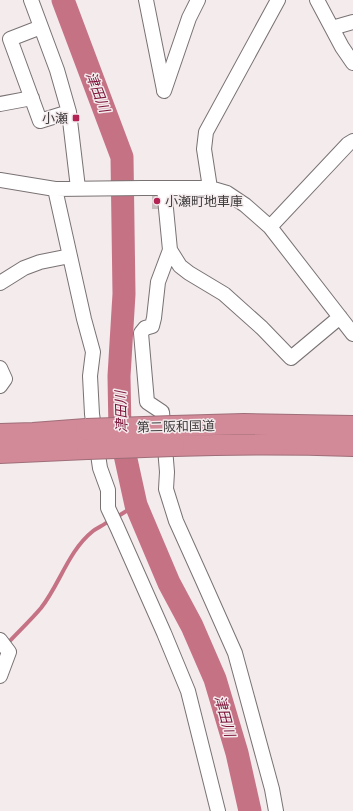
<svg xmlns="http://www.w3.org/2000/svg" width="353" height="811" viewBox="0 0 353 811" font-family="'PT Sans','Noto Sans JP',sans-serif">
<style>
.lines{fill:none;stroke-linecap:round;stroke-linejoin:round}
.stream{stroke:#c67285;stroke-width:4}
.river{stroke:#c67285;stroke-width:23}
.building{fill:#c6bebf}
.minor-casing{stroke:#797273;stroke-width:16}
.highway-casing{stroke:#9e6e78;stroke-width:22}
.minor{stroke:#fff;stroke-width:14}
.highway{stroke:#d28998;stroke-width:20}
.highway-bridge-casing{stroke:#9e6e78;stroke-width:22;stroke-linecap:butt}
.highway-bridge{stroke:#d28998;stroke-width:20}
.poi-dot{fill:#b32455;stroke:#f4ebed;stroke-width:1.5}
.labels{text-anchor:middle;stroke-width:3;stroke-linejoin:round;paint-order:stroke}
.poi-label{font-size:13px;fill:#3e3b3c;stroke:#f4ebed;text-anchor:end}
.street-label{font-size:13px;fill:#3e3b3c;stroke:#f4ebed}
.water-label{font-size:14px;font-style:italic;fill:#7b1338;stroke:#f4ebed}
</style>
<rect width="100%" height="100%" fill="#f4ebed"/>
<g class="lines">
<path class="stream" d="M120,515l16,-10
M7,644c11,-12 23,-23 34,-36 19,-24 27,-57 52,-77 4,-3 9,-5 13,-8"/>
<path class="river" d="M63,0l59,157 2,137 -5,82 1,56 16,73 33,78 23,43 23,53 22,74 13,58"/>
</g>
<path class="building" d="M161,193l1,16h-10v-15z"/>
<g class="lines">
<g class="minor-casing">
<path id="minor" d="M31,0l26,70 12,42 9,76
M146,0l18,90
M317,0l25,47 11,16
M41,27l-31,12 30,82 29,-9
M332,28l21,-6
M164,91l25,-73 9,-18
M0,104l32,-6
M0,180l55,9 88,-1h67l17,5 18,12 25,22 83,107
M164,188l6,62 -12,32 -4,36 -2,8 -7,2 -4,5 6,69 15,10 5,60 -1,17 10,32 27,60 32,72 37,136 4,22
M210,188l-6,-39 2,-17 72,-132
M55,189l29,130 9,33 -3,24 2,38 8,54 8,22v18l9,19 47,106 24,58 30,120
M270,227l78,-83 5,-3
M170,250l10,16 9,7 35,21 38,34 29,30 49,-41
M0,283l24,-15 16,-6 30,-6
M0,368l5,11 -5,7
M0,640l9,12 -9,24"/>
</g>
<g class="highway-casing">
<path id="highway" d="M173,426l71,-2 109,2
M0,434l33,-1 53,-4
M174,446c60,-2 119,-2 179,0
M0,453l87,-4"/>
</g>
<use href="#minor" class="minor"/>
<use href="#highway" class="highway"/>
<g class="highway-bridge-casing">
<path id="highway-bridge" d="M86,429l87,-3
M87,449l87,-3"/>
</g>
<use href="#highway-bridge" class="highway-bridge"/>
</g>
<g class="poi-dot">
<rect x="72" y="114" width="8" height="8" rx="2"/>
<circle cx="157" cy="201" r="4"/>
</g>
<g class="labels">
<g class="poi-label">
<text x="68" y="123">小瀬</text>
<text x="165" y="206" text-anchor="start">小瀬町地車庫</text>
</g>
<g class="street-label">
<text transform="translate(176 426) rotate(-1)" y="5">第二阪和国道</text>
</g>
<g class="water-label">
<text transform="translate(98 92) rotate(69)" y="5">津田川</text>
<text transform="translate(121 412) rotate(-92)" y="5">津田川</text>
<text transform="translate(225 716) rotate(75)" y="5">津田川</text>
</g>
</g>
</svg>
